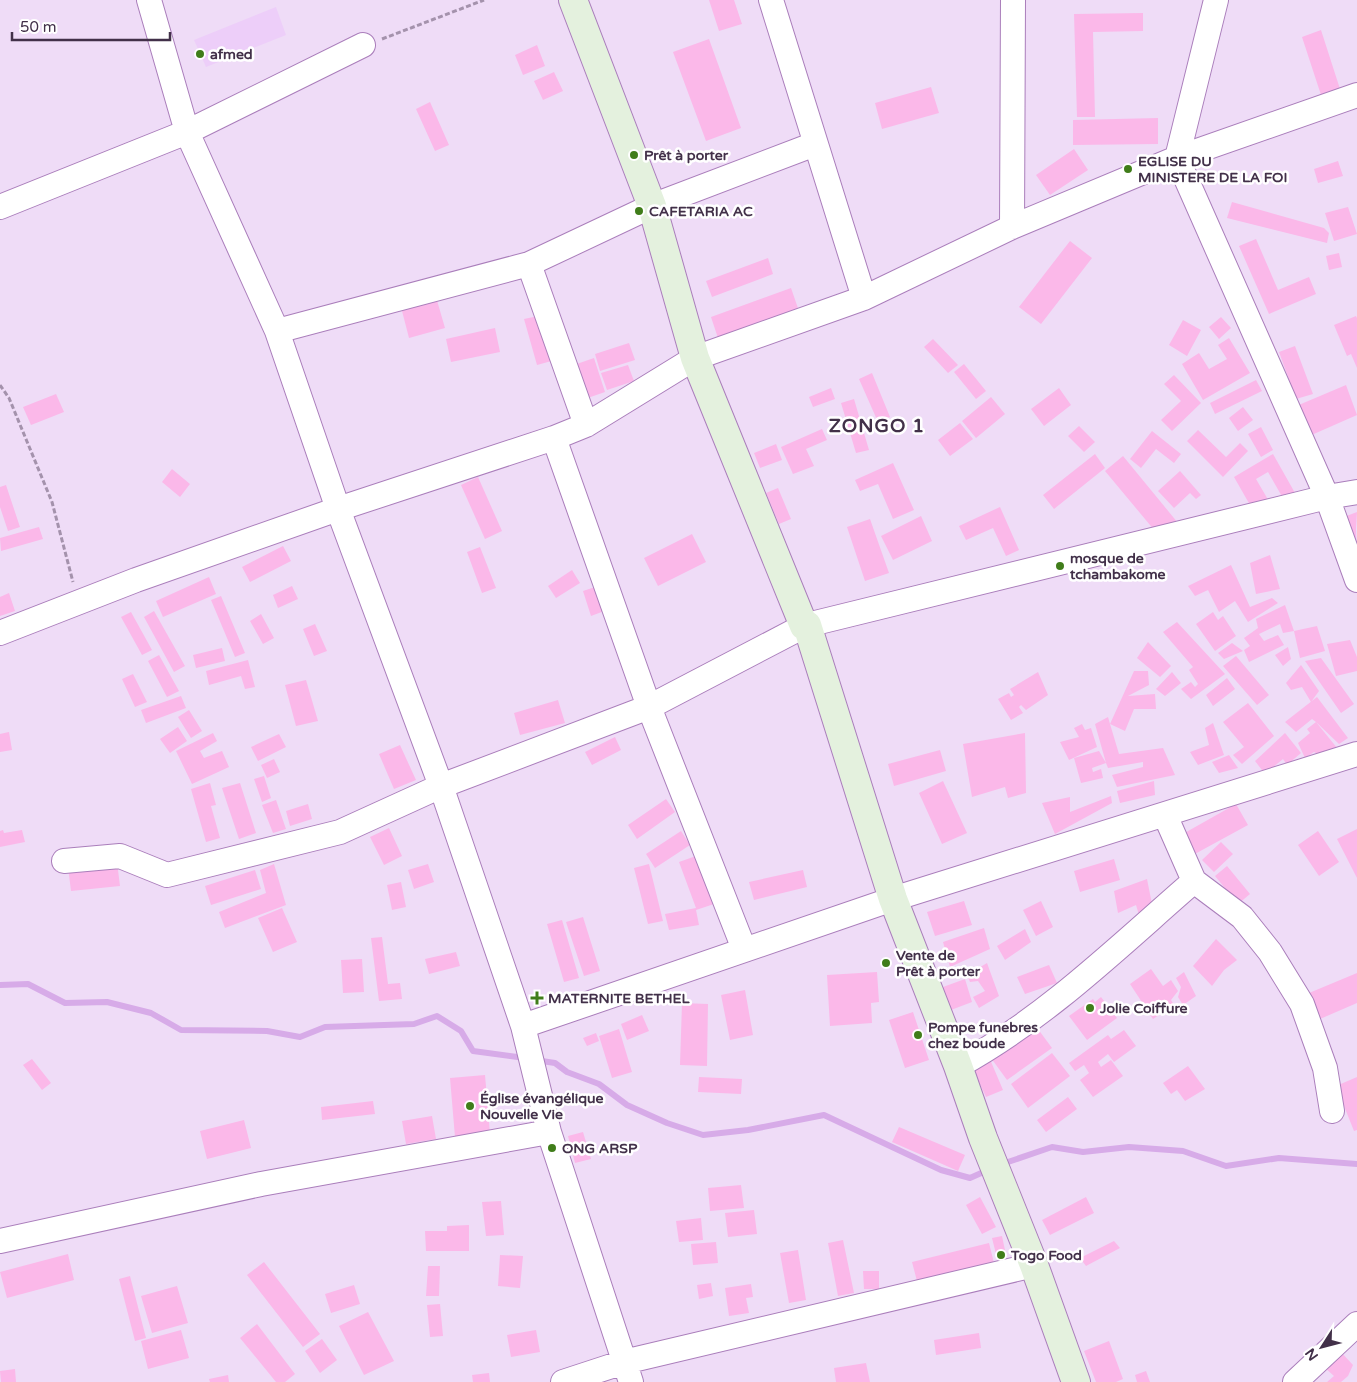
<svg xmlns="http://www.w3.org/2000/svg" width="1357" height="1382" viewBox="0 0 1357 1382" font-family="'Varela Round',sans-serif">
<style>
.built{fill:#edcef9}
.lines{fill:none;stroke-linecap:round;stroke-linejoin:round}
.stream{stroke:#d7abe8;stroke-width:6}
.building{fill:#fbb8e9}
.street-casing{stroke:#aa7ebb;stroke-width:26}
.secondary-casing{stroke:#aa7ebb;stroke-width:30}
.path{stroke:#a492ac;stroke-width:3;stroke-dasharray:5 2.5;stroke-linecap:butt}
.street{stroke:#fff;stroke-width:24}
.secondary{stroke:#e4f1de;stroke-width:28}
.poi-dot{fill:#407d1a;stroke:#fff;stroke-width:2}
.labels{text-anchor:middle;stroke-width:5;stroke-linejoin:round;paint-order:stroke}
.poi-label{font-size:14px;font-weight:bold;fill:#423049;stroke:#fff;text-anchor:start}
.district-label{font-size:19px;font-weight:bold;letter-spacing:1px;fill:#423049;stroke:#fff}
</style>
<rect width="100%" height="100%" fill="#efdcf7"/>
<path class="built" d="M276,7l10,28 -80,32 -12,-27z"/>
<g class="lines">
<path class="stream" d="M0,985l28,-1 37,19 42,-1 44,11 30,17 86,1 33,6 25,-10 89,-3 23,-8 24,15 12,20 52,7
M535,1060l20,3 12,9 32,12 28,21 40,18 36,12 45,-5 76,-15 117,55 29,8 18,-8
M999,1165l53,-18 31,5 46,-5 54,4 43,15 53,-8 78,6"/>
</g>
<path class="building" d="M709,0h25l8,24 -23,7z
M1143,13v18l-50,1 2,85h-18l-3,-103z
M1321,30l19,59 -19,6 -19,-58z
M709,39l32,89 -35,13 -33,-89z
M537,45l8,21 -22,9 -8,-20z
M554,72l9,19 -20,9 -9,-19z
M931,87l8,26 -57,16 -7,-26z
M430,102l19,43 -14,6 -19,-42z
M1158,118v26l-85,1v-25z
M1074,149l14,21 -38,25 -14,-20z
M1338,161l5,15 -25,7 -4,-14z
M1232,202l92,26 5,5 -2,10 -100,-25z
M1348,207l9,27 -23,7 -9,-28z
M1256,239l22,51 31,-13 7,17 -47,20 -30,-68z
M1070,241l22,17 -51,66 -22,-17z
M1339,253l3,14 -13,3 -3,-14z
M768,258l5,16 -61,23 -6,-16z
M791,288l9,26 -80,30 -9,-27z
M436,297l9,31 -36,10 -8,-31z
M543,315l12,45 -18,5 -13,-46z
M1356,316l1,2v50l-6,-14 -4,2 -13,-31z
M1221,317l10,11 -12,11 -10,-12z
M1183,320l18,10 -14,26 -18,-11z
M495,328l5,24 -49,10 -5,-23z
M1229,338l21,35 -47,27 -21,-36 17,-11 10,16 18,-10 -9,-14z
M933,339l25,26 -10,8 -24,-26z
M629,343l6,17 -35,11 -5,-17z
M1295,346l18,48 -17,5 -17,-47z
M594,358l11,34 -26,9 -11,-34z
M964,364l22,27 -10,8 -22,-27z
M628,365l6,16 -27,9 -6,-17z
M872,373l18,44 -12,5 -19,-43z
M1174,375l27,28 -29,28 -11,-11 20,-19 -17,-17z
M1256,380l6,11 -47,23 -5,-11z
M1346,385l11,30 -50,22 -13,-30z
M831,388l4,11 -22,8 -4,-10z
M1059,388l12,17 -27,21 -13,-17z
M56,394l8,18 -33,13 -8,-18z
M991,397l14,17 -29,24 -14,-17z
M854,399l15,51 -13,3 -15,-50z
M1243,407l10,13 -15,11 -9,-13z
M960,423l13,16 -23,17 -12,-16z
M1079,426l16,16 -11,10 -16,-16z
M1261,427l12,23 -12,7 -13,-23z
M822,429l5,11 -21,9 8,17 -21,8 -12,-27z
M1198,430l28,27 14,-14 8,8 -25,26 -36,-36z
M1152,431l29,23 -7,9 -18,-14 -15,19 -11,-9z
M776,444l6,16 -22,8 -6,-15z
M1095,454l10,14 -51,41 -11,-14z
M1273,454l22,39 -11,7 -16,-28 -12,7 14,24 -16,9 -20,-35z
M1123,456l55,67 -18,14 -55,-66z
M893,463l21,47 -21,9 -15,-35 -18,7 -5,-11z
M172,469l18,15 -10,13 -18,-15z
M1180,471l21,24 -5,4 -6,-6 -16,15 -16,-17z
M478,477l24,54 -17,8 -24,-54z
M6,485l14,42 -12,4 -8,-24v-20z
M778,488l13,31 -12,5 -13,-31z
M1000,507l19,43 -13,6 -13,-28 -27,12 -7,-14z
M1357,512l-1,17 1,43 -21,-52z
M921,516l11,25 -39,19 -12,-24z
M870,519l19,54 -24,8 -18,-54z
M39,527l4,12 -42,12 -1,-13z
M692,534l14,28 -48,24 -14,-28z
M283,546l8,15 -41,21 -8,-15z
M480,547l16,41 -14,5 -15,-41z
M1270,555l10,34 -24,5 -6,-31z
M1231,565l19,42 22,-9 6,5 -30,19 -13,-21 -16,11 -11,-22 -13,6 -7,-10z
M572,570l8,13 -24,15 -8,-12z
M209,577l7,17 -53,23 -7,-16z
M292,586l6,13 -20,9 -5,-13z
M598,586l9,24 -16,6 -8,-25z
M9,593l6,18 -15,5v-19z
M221,596l24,57 -10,4 -24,-57z
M1285,605l9,26 -11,2 -3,-9 -21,10 5,7 14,-6 6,10 -35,17 -5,-12 6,-4 -6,-8 14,-10 -2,-9z
M154,611l31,55 -11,6 -30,-55z
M131,612l21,38 -10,5 -21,-38z
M1213,612l5,8 5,-4 13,20 -21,15 -19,-27z
M261,614l13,24 -11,6 -13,-23z
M1177,622l48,52 -34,25 -10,-10 10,-7 4,5 3,-3 -9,-14 4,-3 -30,-35z
M315,624l12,27 -13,5 -11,-27z
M1317,626l8,25 -25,7 -6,-27z
M1350,640l7,17v14l-21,5 -9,-32z
M1148,642l23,24 -11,11 -23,-19z
M1232,643l11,8 -19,8 -6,-6z
M1288,647l3,12 -8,7 -8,-11z
M222,648l3,13 -29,7 -3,-13z
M159,655l20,36 -12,6 -19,-36z
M1236,656l33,39 -12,10 -34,-39z
M1321,658l33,46 -13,9 -36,-52z
M248,660l7,27 -10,2 -4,-13 -32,9 -3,-14z
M1301,665l18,26 -8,11 -9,-15 -11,3 -5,-7z
M1134,671h14l1,14 -21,11 27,-2 1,15h-22l-9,22 -15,-7 9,30 44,-6 12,27 -58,12 -5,-12 31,-8v-5l-35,6 -2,-5 -14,5 1,4 8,-3 2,9 -22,5 -7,-25 25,-7 7,12 -11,-39 13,-7 2,7z
M1038,672l10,23 -22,15 -5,-5 -2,2 4,6 -12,7 -13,-21 11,-6 2,4 3,-2 -4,-6z
M1172,672l9,11 -16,13 -9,-7z
M133,674l14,28 -12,5 -13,-28z
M1227,678l8,11 -22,17 -7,-11z
M306,680l12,41 -22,5 -11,-41z
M181,696l5,12 -40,15 -5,-13z
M1317,697l31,41 -9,6 -23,-22 26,32 -9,8 -19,-10 -9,6 -7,-15 12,-10 -3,-4 9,-7 -4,-3 -16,13 -11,-10z
M558,700l7,23 -45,12 -6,-22z
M1248,703l26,33 -32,28 -9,-9 11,-8 -21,-25z
M189,710l13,21 -11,7 -13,-21z
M1213,723l11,32 -26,10 -8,-13 19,-7 -4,-17z
M1082,724l3,6 6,-2 6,19 -28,13 -9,-18 19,-5 -5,-9z
M178,727l9,14 -17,12 -10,-14z
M9,732l3,18 -12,2v-18z
M213,733l4,8 -17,10 4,7 18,-7 7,16 -37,17 -16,-33z
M1025,733l1,60 -18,5 -3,-11 -33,10 -9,-53z
M1285,733l16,20 -14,12 -4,-6 -18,15 -10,-13z
M279,734l7,13 -28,14 -7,-14z
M615,737l6,13 -29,15 -7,-13z
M400,745l16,35 -22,9 -15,-35z
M940,750l6,21 -52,15 -6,-22z
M1229,755l9,13 -19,5 -7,-11z
M274,759l6,13 -13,6 -6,-13z
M264,776l7,22 -9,4 -8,-23z
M943,781l24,52 -25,11 -23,-51z
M1154,781l1,14 -35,8 -3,-12z
M210,783l6,22 -5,1 9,32 -14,4 -15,-53z
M240,783l16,50 -17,6 -17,-51z
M1111,796l1,7 -57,31 -13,-31 28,-6v15z
M666,799l9,13 -38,27 -9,-14z
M276,800l10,29 -13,4 -11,-28z
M308,804l4,15 -22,7 -4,-15z
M1236,804l12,21 -55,30 -12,-20z
M389,828l13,28 -18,9 -14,-28z
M1357,829v49l-20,-39z
M3,830l1,3 18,-3 3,12 -25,5v-16z
M681,831l9,14 -35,23 -9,-14z
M1318,831l21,31 -20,14 -21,-31z
M1221,842l12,12 -19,18 -12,-12z
M696,856l18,48 -18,6 3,15 -30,5 -4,-16 31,-6 -17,-46z
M1114,859l6,21 -40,12 -6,-21z
M117,862l3,24 -49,5 -3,-24z
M274,864l12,41 -61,23 -6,-16 47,-19 -6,-23z
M428,864l6,18 -20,7 -6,-19z
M649,864l14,57 -15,3 -14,-56z
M1227,866l23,28 -12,10 -23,-28z
M255,870l6,19 -50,16 -6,-19z
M803,870l4,17 -53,13 -5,-18z
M1147,879l6,30 -14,6 -3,-10 -18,8 -4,-22z
M401,882l5,25 -14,3 -5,-25z
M964,901l8,24 -37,11 -8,-24z
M1041,901l12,26 -17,9 -13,-26z
M282,908l15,34 -24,10 -15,-34z
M583,917l17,54 -16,5 -18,-54z
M562,920l17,58 -15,4 -17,-58z
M984,928l6,21 -40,18 -7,-25z
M1025,929l6,13 -26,18 -8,-14z
M382,937l6,47 12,-1 2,16 -23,2 -8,-63z
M1216,939l21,21 -13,10 -12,16 -19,-20z
M456,952l4,14 -31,8 -4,-15z
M362,959l2,33 -21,1 -2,-33z
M987,963l12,33 -20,12 -6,-11 12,-6 -7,-10 -8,1 -3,-7z
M1049,965l8,18 -32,11 -8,-17z
M1151,969l12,17 8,-6 7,11 -7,9 3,5 -21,14 -23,-35z
M877,972l2,30 -8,1 1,20 -42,3 -3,-51z
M1184,972l12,24 -13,9 -5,-8 3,-10 -5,-9z
M1357,973v30l-37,16 -11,-26z
M965,979l7,23 -21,8 -8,-23z
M745,990l8,45 -23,5 -9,-45z
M1101,997l16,21 -30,22 -18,-24 24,-17 2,3z
M682,1003l26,1 -1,62 -27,-1z
M913,1012l16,48 -24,8 -16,-48z
M642,1015l7,16 -22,9 -6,-16z
M1035,1025l17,23 -45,32 -16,-22z
M619,1029l13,43 -20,6 -13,-42z
M1124,1030l12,16 -22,16 -6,-8 -10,8 3,5 10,-7 12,16 -30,21 -13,-17 9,-7 -5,-8 -9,6 -6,-8 39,-28 3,4z
M596,1033l3,8 -12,5 -4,-8z
M1052,1053l18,23 -42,32 -17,-24z
M989,1057l14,33 -17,7 -15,-32z
M32,1059l19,24 -9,7 -19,-25z
M1188,1066l17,23 -20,12 -8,-11 -6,4 -8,-11z
M485,1075l5,59 -35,3 -5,-59z
M699,1077l43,2 -1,15 -43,-2z
M1357,1077v53l-3,1 -18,-45z
M1068,1097l9,12 -31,23 -9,-12z
M373,1101l2,13 -53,6 -1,-13z
M432,1116l4,23 -30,5 -4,-23z
M244,1120l7,28 -44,11 -7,-28z
M899,1127l66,28 -7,16 -66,-29z
M583,1132l8,27 -16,4 -7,-27z
M741,1185l3,23 -34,3 -2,-23z
M980,1197l16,30 -14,7 -16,-29z
M1086,1197l8,16 -44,22 -8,-15z
M501,1201l3,34 -18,1 -4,-34z
M754,1210l3,24 -29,3 -3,-24z
M701,1218l2,22 -24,2 -3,-21z
M469,1225v26h-43l-1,-20h22v-5z
M1002,1236l4,19 -9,3 -5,-20z
M843,1240l11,53 -16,3 -10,-53z
M1114,1241l6,7 -34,18 -6,-8z
M716,1242l2,21 -25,2 -2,-21z
M989,1243l5,20 -77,18 -5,-19z
M798,1250l8,50 -17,3 -9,-50z
M68,1254l6,26 -67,18 -7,-26z
M500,1255l23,1 -3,32 -22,-2z
M264,1262l56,72 -17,13 -56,-72z
M428,1266h12l-1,30h-13z
M863,1271h16v18h-15z
M130,1276l16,62 -11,3 -16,-62z
M711,1283l2,13 -14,3 -2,-14z
M751,1284l2,13 -7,1 3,15 -20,3 -4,-28z
M354,1285l6,19 -29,9 -6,-19z
M177,1286l11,37 -36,10 -11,-37z
M440,1304l3,32 -13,1 -3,-32z
M368,1312l26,49 -30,14 -25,-49z
M257,1324l38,50 -10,8h-9l-36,-44z
M181,1330l8,28 -41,11 -7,-28z
M536,1330l4,22 -29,5 -4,-22z
M979,1333l2,15 -45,7 -2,-15z
M322,1339l15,21 -17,13 -15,-22z
M1109,1341l14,38 -7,3h-20l-12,-31z
M1340,1351l13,14 -5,11 -7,6h-14l7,-6 -10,-9z
M866,1363l4,19h-34l-2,-14z
M15,1369l1,13h-15l-1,-11z
M1146,1371l4,11h-13l-2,-7z
M489,1373l1,9h-17l-1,-7z
M228,1375l1,7h-19l-1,-3z"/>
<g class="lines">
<g class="street-casing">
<path id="street" d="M149,0l38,132 90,199 61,178 103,277 82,240 26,106 82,250
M771,0l93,298
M1216,0l-39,158 150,339 30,83
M0,207l187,-75 176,-87
M1012,227l1,-227
M529,264l57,161
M277,331l252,-67 123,-58 163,-62
M554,438l95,269 95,242
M807,625l520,-128 30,-5
M0,633l136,-53 202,-71 216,-71 32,-13 109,-67 169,-60 148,-71 165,-69 180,-63
M1165,815l29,66 48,36 28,35 32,52 23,64 7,43
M64,861l56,-5 47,19 173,-43 101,-46 208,-79 155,-81
M523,1026l370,-127 464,-145
M958,1066c88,-48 161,-120 236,-185
M0,1241l261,-57 288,-52
M563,1382l61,-20 410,-97
M1295,1382l62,-58"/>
</g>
<g class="secondary-casing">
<path id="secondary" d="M573,0l79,206 43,152 109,268 3,-1 86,274 65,167 25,72 51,127 42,117"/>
</g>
<path class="path" d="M382,39l102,-39
M0,385l9,13 43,104 21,80"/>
<use href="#street" class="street"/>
<use href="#secondary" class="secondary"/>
</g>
<g class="poi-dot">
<circle cx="200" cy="54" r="5"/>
<circle cx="634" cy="155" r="5"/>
<circle cx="1128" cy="169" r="5"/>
<circle cx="639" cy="211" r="5"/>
<circle cx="1060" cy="566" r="5"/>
<circle cx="886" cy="963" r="5"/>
<path d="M534.5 990.5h5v5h5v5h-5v5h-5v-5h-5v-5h5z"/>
<circle cx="1090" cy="1008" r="5"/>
<circle cx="918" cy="1035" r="5"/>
<circle cx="470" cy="1106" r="5"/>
<circle cx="552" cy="1148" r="5"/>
<circle cx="1001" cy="1255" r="5"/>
</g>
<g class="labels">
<g class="poi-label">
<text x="210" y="59">afmed</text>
<text x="644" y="160">Prêt à porter</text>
<text x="1138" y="166">EGLISE DU<tspan x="1138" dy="16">MINISTERE DE LA FOI</tspan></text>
<text x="649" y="216">CAFETARIA AC</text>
<text x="1070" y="563">mosque de<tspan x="1070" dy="16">tchambakome</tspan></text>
<text x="896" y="960">Vente de<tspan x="896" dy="16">Prêt à porter</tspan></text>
<text x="548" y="1003">MATERNITE BETHEL</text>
<text x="1100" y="1013">Jolie Coiffure</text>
<text x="928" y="1032">Pompe funebres<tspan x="928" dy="16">chez boude</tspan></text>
<text x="480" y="1103">Église évangélique<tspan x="480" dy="16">Nouvelle Vie</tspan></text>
<text x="562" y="1153">ONG ARSP</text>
<text x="1011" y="1260">Togo Food</text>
</g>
<g class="district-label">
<text x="877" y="432">ZONGO 1</text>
</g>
</g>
<g transform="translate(1322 1347) rotate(234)" stroke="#ffffff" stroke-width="4" paint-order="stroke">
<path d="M0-4L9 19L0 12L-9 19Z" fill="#423049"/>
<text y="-8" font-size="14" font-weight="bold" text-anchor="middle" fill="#423049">N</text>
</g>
<path d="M12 32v8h158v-8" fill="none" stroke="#423049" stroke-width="2.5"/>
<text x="20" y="32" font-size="15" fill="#423049" stroke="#ffffff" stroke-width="4" paint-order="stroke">50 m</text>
</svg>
